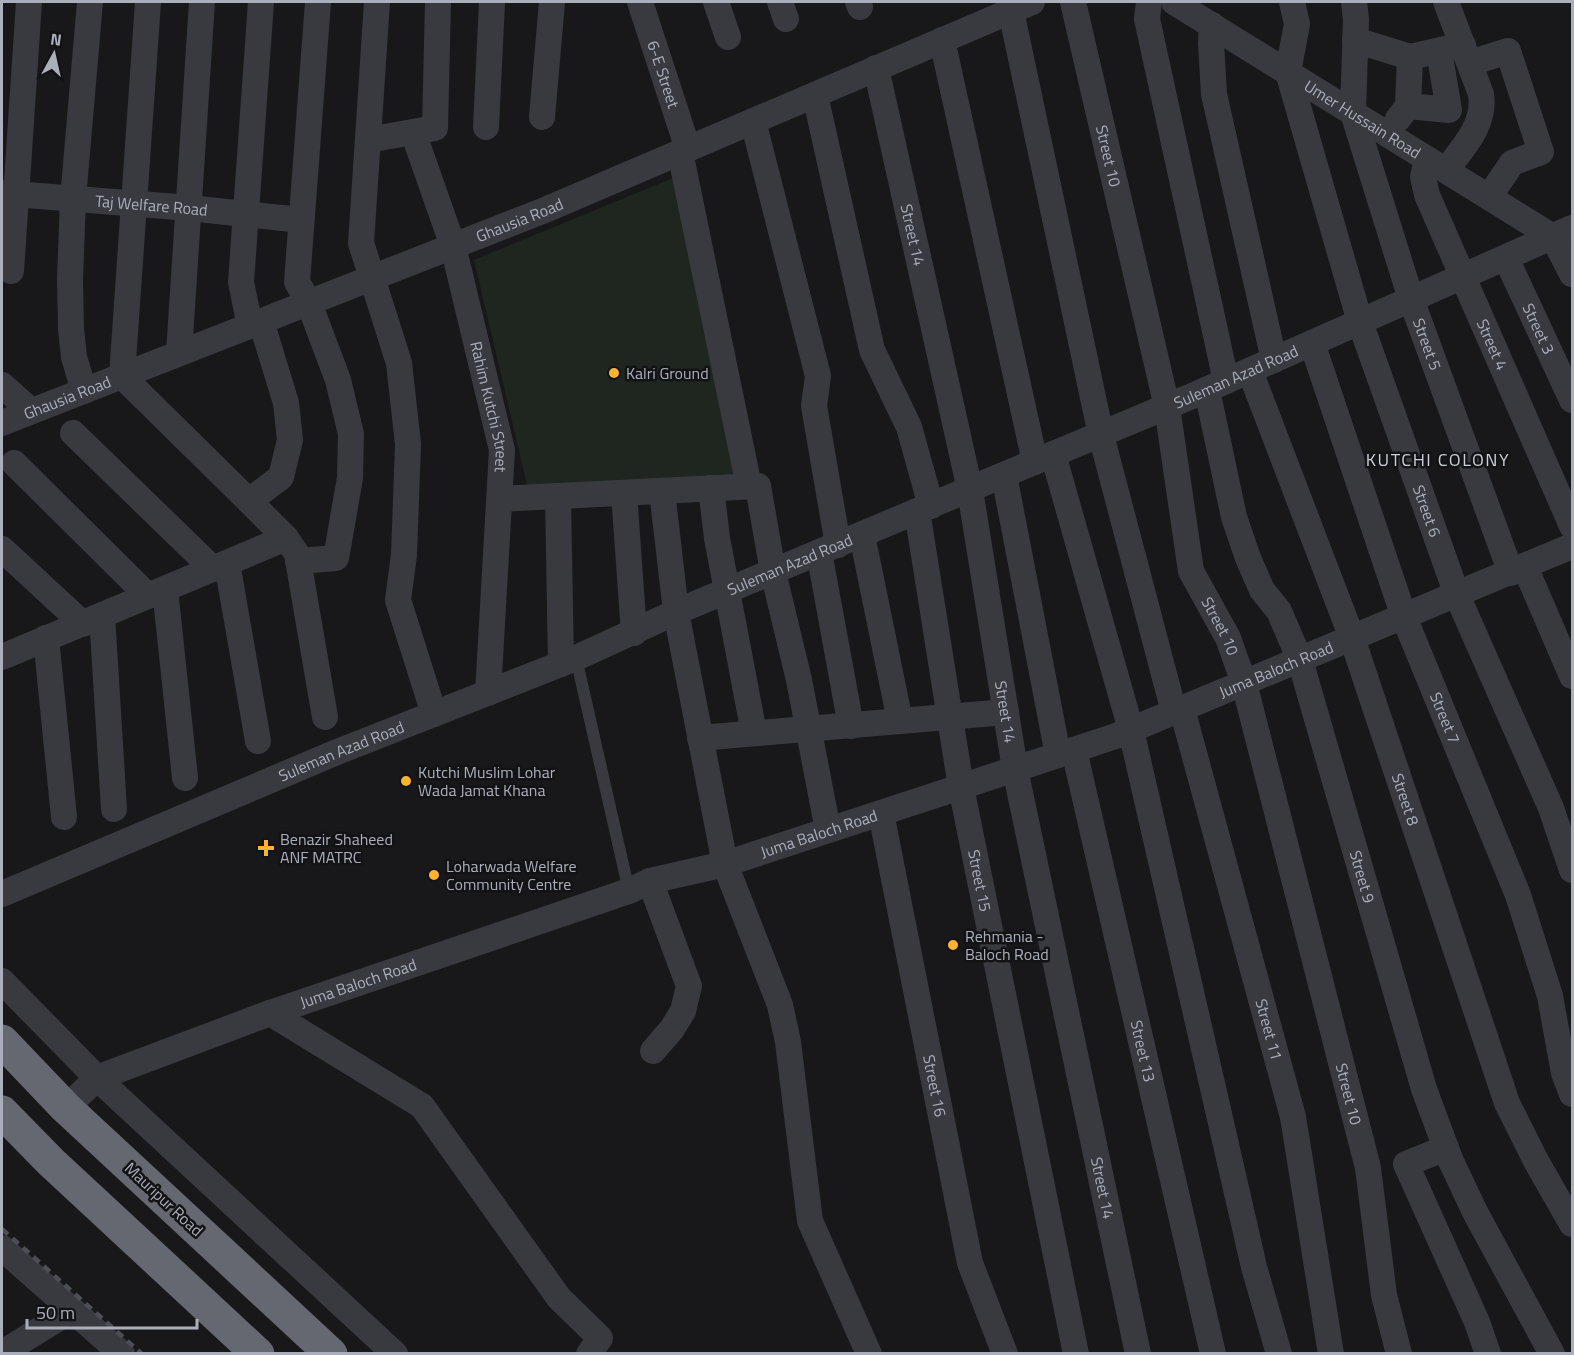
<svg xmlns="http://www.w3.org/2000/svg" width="1574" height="1355" viewBox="0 0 1574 1355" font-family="'Titillium Web',sans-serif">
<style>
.green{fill:#1e261f}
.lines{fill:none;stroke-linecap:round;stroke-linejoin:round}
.lane{stroke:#393a40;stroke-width:12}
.street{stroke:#393a40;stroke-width:26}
.highway{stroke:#656871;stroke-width:33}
.rail{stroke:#4c4e55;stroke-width:4.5;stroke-dasharray:8 6;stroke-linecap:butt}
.poi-dot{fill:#fdb32d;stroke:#131316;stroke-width:2}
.labels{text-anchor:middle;stroke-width:5;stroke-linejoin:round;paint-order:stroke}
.street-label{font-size:16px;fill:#aaafbb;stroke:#131316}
.poi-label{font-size:16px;fill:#aaafbb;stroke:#131316;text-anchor:start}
.neighbourhood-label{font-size:18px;letter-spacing:1.5px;fill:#cbced7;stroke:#131316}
</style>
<rect width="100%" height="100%" fill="#18181b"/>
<path class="green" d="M685,173l65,313 -220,12 -56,-238z"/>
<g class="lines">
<path class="lane" d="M576,658l53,233"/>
<g class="street">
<path d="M148,2l-26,374 127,125 37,37 11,16 28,163"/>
<path d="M377,2l-16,241 38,120 9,81 -4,111 -6,45 36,114"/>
<path id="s1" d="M640,2l48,147"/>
<path d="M716,2l12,35"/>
<path d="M780,2l6,17"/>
<path d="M858,2l2,5"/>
<path id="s2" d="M1073,2l94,405 24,164 37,67 16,45 124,485 16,127 15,59"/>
<path d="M1149,2l-2,17 79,362"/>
<path id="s3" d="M1174,2l379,235 19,37"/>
<path id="s4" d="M1292,2l5,22 -9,48 72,250 97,273 94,213 21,62"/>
<path id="s5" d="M1354,2l2,17 -3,94 58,186 100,274"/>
<path d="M1011,11l90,424 73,277"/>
<path d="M1212,25l-1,18 3,51 60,266"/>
<path d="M942,40l93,422"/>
<path d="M1355,40l55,17 53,-12"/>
<path d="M1470,63l38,-12 33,101 -29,11 -23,34"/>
<path id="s6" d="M876,68l94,422 45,279 123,585"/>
<path d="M815,95l57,255 37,77 22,79"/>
<path d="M1408,106l41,4 -10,-59"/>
<path d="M542,117l10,-115"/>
<path d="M1398,119l10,-13 2,-49"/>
<path d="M753,121l65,255 -4,30 24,139"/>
<path d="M486,127l6,-125"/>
<path id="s7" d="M413,132l40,114 49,204 -14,243"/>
<path d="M368,140l67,-12 3,-126"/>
<path d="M680,152l69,334"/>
<path id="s8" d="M1427,159l-4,18 4,18 145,331"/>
<path d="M1446,170c17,-22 40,-46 35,-76l-35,-92"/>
<path id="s9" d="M2,193l187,15 112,12"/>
<path id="s10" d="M1506,258l66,142"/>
<path d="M11,271l18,-269"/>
<path d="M250,326l-9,-44 20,-280"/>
<path id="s11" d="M1312,343l92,274 114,278 32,101 14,77 8,21"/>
<path d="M179,353l23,-351"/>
<path id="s12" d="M1250,371l102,267 155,465 29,58 36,63"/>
<path d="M2,385l29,26"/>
<path id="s13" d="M1207,390l27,127 14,41 14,32 17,21 21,49 124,429 26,70 25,53 77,142"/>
<path d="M84,391l-10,-34 -3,-28 -1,-50 3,-80 17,-197"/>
<path id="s14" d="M2,423l543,-213 487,-208"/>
<path d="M73,433l140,136"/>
<path d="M1053,454l78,276 123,537 25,87"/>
<path d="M14,463l134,133"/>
<path d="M1004,475l54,280"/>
<path d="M711,488l6,50 37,195"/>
<path d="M662,491l14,121 49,252 55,141 8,37 22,179 59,133"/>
<path d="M624,493l10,140"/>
<path d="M558,497l3,167"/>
<path d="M500,499l258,-13 15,86 26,108 29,150"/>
<path d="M249,501l32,-24 9,-37 -4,-37 -25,-82"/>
<path id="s15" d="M917,511l44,276 115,567"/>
<path d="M862,535l38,186"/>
<path d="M2,549l81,75"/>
<path d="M819,552l32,174"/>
<path d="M298,561l38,-3 14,-80 1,-44 -13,-54 -29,-77 -12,-21 21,-280"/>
<path d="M227,563l31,178"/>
<path d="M1525,567l47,109"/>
<path d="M165,589l20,189"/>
<path d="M102,615l12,194"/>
<path d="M46,638l18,179"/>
<path d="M2,657l284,-119"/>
<path id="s16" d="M1182,709l111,408 38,237"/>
<path d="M700,738l306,-26"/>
<path id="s17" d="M1074,750l139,604"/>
<path id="s18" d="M881,813l89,450 35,91"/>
<path d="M650,881l39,105 -6,25 -11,18 -19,22"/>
<path id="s19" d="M2,894l335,-142 239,-94 100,-46 516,-216 380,-168"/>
<path d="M2,981l95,97 298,276"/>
<path d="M270,1013l152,93 137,192 38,37 3,3 -11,16"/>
<path id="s20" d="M66,1108l31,-30 173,-65 359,-122 21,-10 75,-17 391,-128 456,-190"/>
<path d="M1446,1148l-40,16 71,158 11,32"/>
<path d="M2,1248l120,106"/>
<path d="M2,1353l70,-43"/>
</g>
<path class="highway" d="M2,1041l64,67 265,246
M2,1112l49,50 207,192"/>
<path class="rail" d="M2,1229l140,125"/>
</g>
<g class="poi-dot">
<circle cx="614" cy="373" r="6"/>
<circle cx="406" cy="781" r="6"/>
<path d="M263 839h6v6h6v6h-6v6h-6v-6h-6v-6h6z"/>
<circle cx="434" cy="875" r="6"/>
<circle cx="953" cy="945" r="6"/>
</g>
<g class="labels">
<g class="street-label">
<text dy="6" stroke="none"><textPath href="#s1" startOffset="76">6-E Street</textPath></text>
<text dy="6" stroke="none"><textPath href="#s3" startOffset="222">Umer Hussain Road</textPath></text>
<text dy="6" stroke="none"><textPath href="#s2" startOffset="158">Street 10</textPath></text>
<text dy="6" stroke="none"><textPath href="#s9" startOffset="150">Taj Welfare Road</textPath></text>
<text dy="6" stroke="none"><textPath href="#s14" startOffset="556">Ghausia Road</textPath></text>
<text dy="6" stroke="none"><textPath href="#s6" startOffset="171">Street 14</textPath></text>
<text dy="6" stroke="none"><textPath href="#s10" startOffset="78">Street 3</textPath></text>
<text dy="6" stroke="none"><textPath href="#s5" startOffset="354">Street 5</textPath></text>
<text dy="6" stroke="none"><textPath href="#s8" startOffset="200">Street 4</textPath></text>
<text dy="6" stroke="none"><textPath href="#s19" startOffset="1338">Suleman Azad Road</textPath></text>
<text dy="6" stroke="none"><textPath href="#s14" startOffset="70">Ghausia Road</textPath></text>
<text dy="6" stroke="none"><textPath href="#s7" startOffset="286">Rahim Kutchi Street</textPath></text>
<text dy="6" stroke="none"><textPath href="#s4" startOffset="532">Street 6</textPath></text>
<text dy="6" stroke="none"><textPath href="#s19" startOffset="854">Suleman Azad Road</textPath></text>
<text dy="6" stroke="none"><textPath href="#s2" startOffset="644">Street 10</textPath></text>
<text dy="6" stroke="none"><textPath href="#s20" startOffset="1292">Juma Baloch Road</textPath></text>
<text dy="6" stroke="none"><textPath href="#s6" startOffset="657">Street 14</textPath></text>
<text dy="6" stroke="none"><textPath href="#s11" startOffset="398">Street 7</textPath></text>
<text dy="6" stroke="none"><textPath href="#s19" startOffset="368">Suleman Azad Road</textPath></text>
<text dy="6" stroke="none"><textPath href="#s12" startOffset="456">Street 8</textPath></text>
<text dy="6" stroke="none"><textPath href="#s20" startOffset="806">Juma Baloch Road</textPath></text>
<text dy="6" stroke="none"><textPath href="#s13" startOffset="514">Street 9</textPath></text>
<text dy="6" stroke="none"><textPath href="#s15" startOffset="375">Street 15</textPath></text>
<text dy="6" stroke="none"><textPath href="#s20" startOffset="321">Juma Baloch Road</textPath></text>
<text dy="6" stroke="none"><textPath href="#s16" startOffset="332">Street 11</textPath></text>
<text dy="6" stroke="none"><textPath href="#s17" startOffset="309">Street 13</textPath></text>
<text dy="6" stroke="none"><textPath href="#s18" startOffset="278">Street 16</textPath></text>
<text dy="6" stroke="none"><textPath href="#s2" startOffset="1130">Street 10</textPath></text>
<text dy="6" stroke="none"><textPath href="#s6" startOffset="1143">Street 14</textPath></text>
<text transform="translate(164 1199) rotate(43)" y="6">Mauripur Road</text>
</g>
<g class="poi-label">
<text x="626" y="379">Kalri Ground</text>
<text x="418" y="778">Kutchi Muslim Lohar<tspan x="418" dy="18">Wada Jamat Khana</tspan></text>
<text x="280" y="845">Benazir Shaheed<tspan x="280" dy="18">ANF MATRC</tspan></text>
<text x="446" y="872">Loharwada Welfare<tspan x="446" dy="18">Community Centre</tspan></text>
<text x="965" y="942">Rehmania -<tspan x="965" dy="18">Baloch Road</tspan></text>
</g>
<g class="neighbourhood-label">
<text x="1438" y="466">KUTCHI COLONY</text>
</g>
</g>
<rect width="1574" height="1355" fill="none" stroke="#aaafbb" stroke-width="6"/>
<g transform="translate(54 54) rotate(8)" stroke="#131316" stroke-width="4.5" paint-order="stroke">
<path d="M0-4.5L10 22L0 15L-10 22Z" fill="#aaafbb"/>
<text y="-9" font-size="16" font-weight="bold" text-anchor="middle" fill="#aaafbb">N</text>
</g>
<path d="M27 1319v9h170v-9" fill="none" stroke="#aaafbb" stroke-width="3"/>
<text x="36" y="1319" font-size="18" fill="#aaafbb" stroke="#131316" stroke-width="4.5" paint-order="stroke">50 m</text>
</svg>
